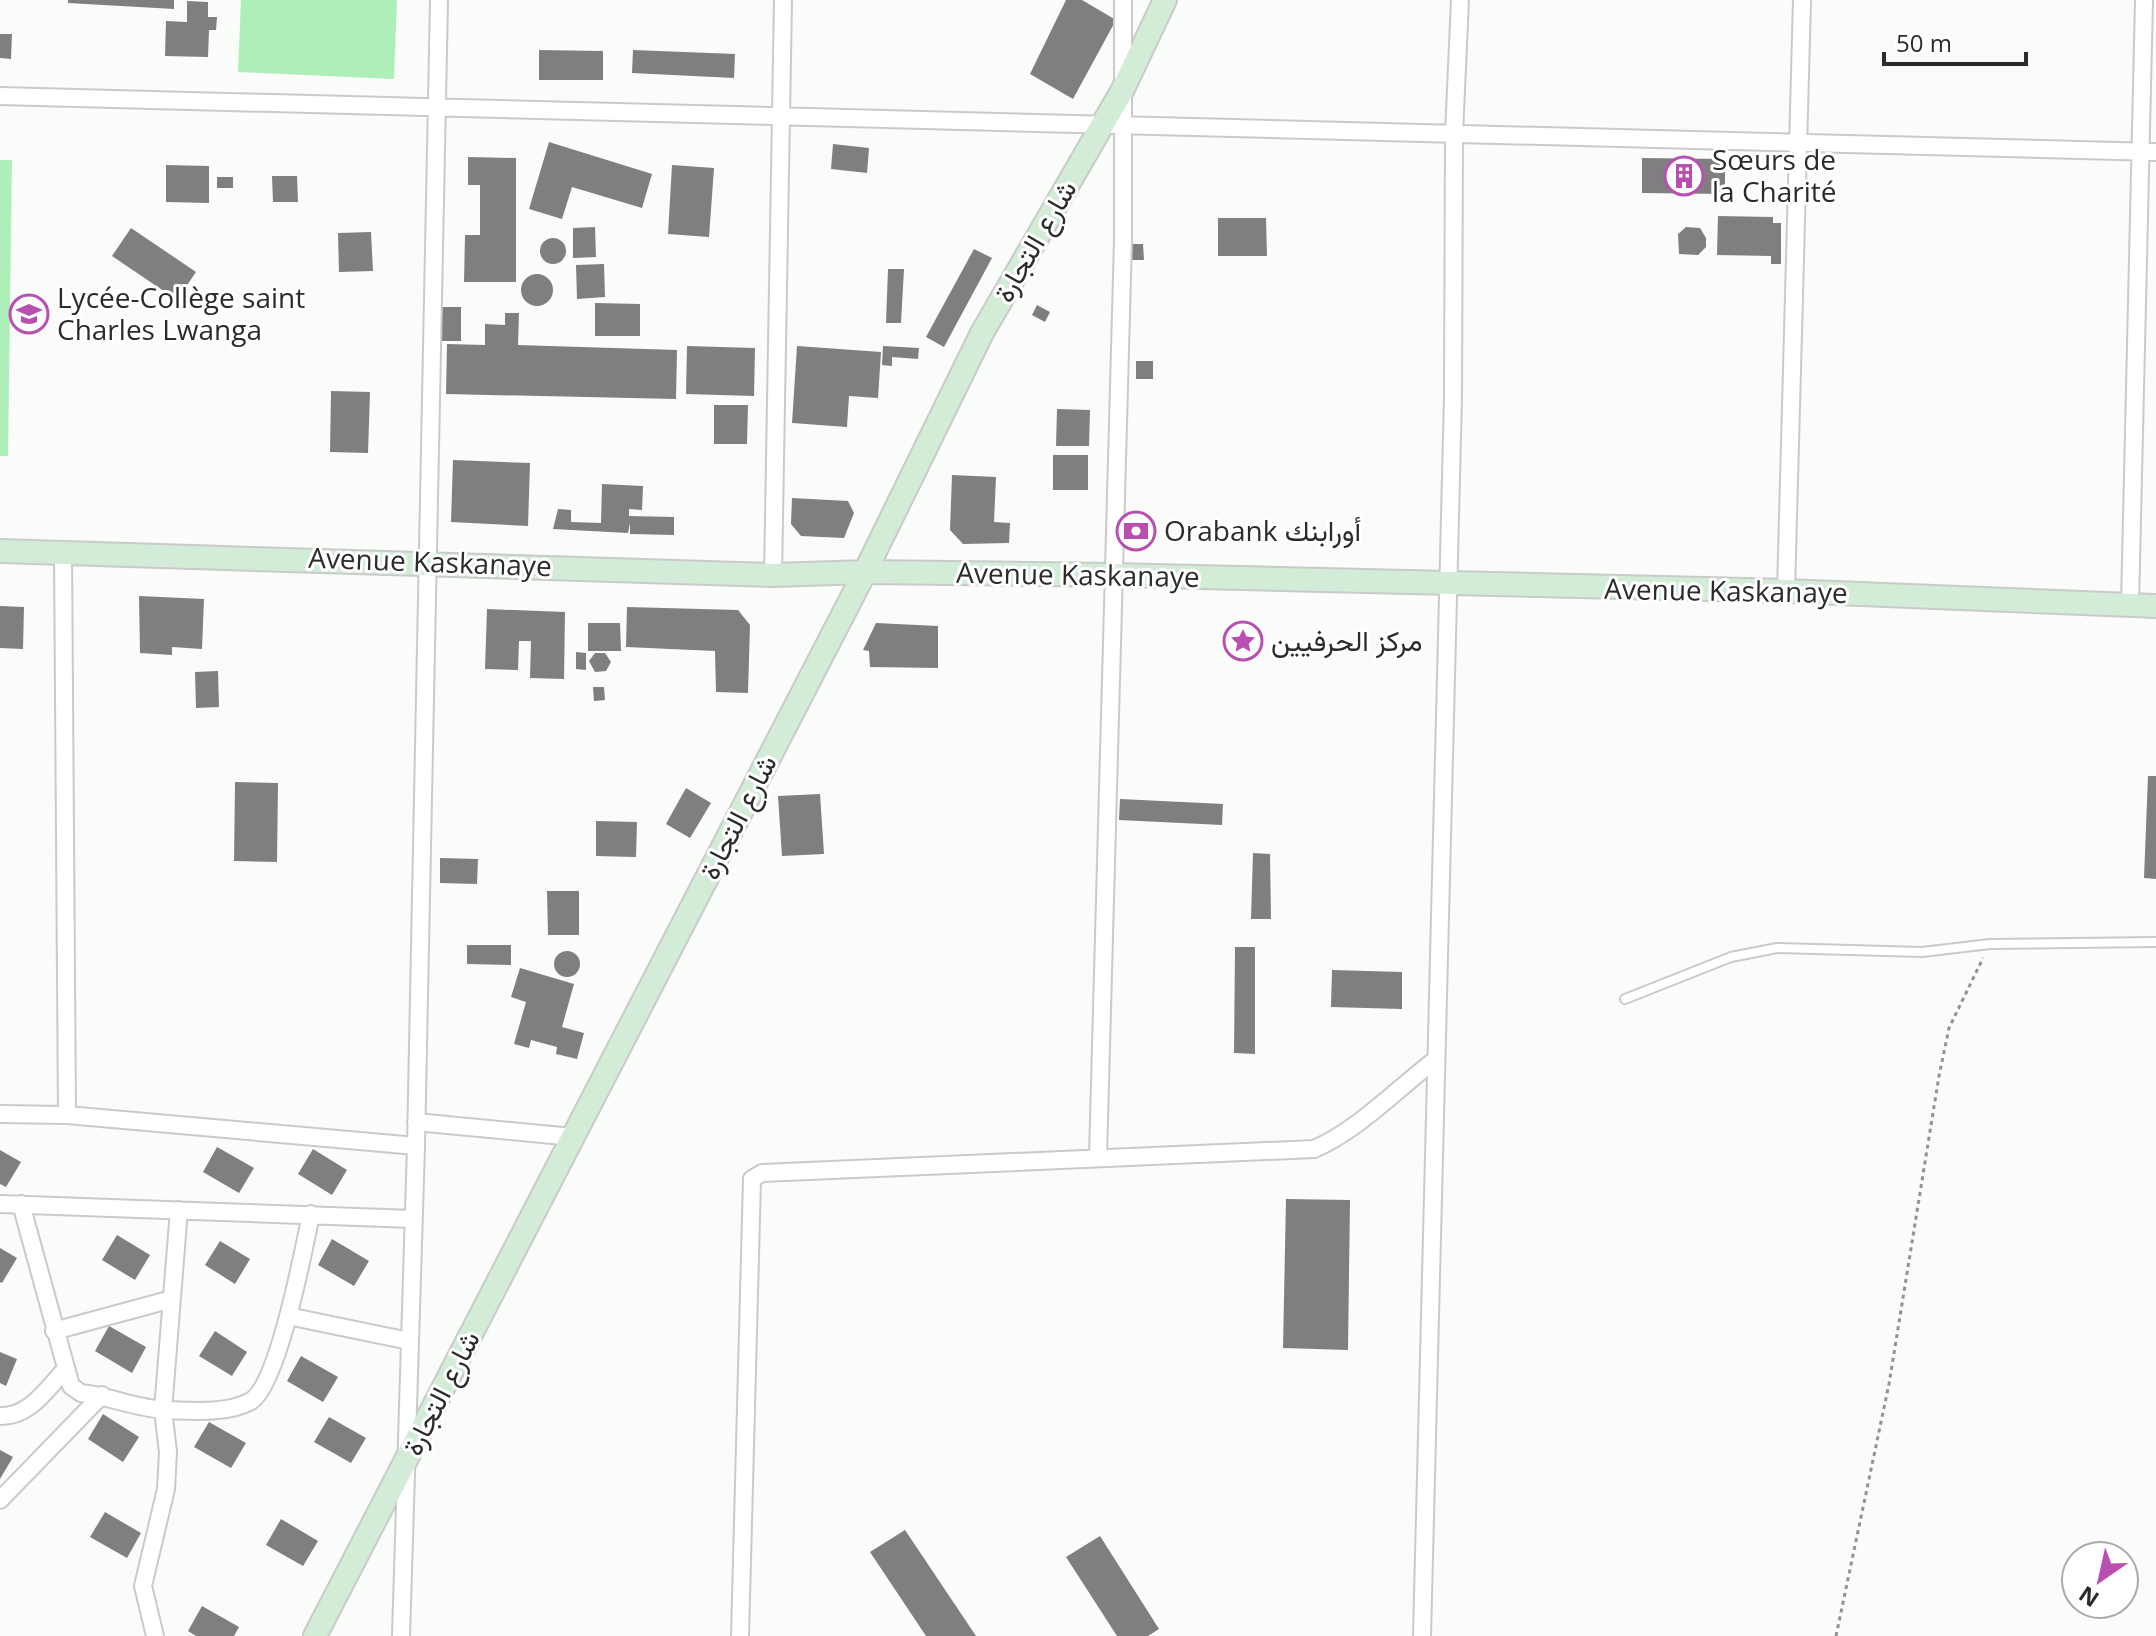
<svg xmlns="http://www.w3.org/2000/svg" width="2156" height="1636" viewBox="0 0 2156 1636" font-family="'Open Sans',Vazirmatn,sans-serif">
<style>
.green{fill:#aeeeb8}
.building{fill:#807e80}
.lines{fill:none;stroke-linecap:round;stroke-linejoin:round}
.lane-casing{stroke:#c8cbc8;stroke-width:12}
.street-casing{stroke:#c8cbc8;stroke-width:20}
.secondary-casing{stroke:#c8cbc8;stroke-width:26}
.path{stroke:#919391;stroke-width:3;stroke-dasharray:4 4;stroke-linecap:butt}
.lane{stroke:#fff;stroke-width:8}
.street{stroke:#fff;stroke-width:16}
.secondary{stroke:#d3ecd8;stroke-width:22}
.labels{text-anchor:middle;stroke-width:6;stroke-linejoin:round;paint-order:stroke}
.poi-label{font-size:28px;fill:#2a2b2a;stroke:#fff;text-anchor:start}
.street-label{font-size:28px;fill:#2a2b2a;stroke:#fff}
</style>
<rect width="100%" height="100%" fill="#f9fcf9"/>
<path class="green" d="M241,0h156l-3,79 -156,-7z
M0,160h12l-4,296h-8z"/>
<path class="building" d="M68,0h106v9l-106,-6z
M1066,0h16l34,20 -43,79 -43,-25z
M187,1l21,1v15h9l-1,13h-7l-1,27 -43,-1 1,-35 21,1z
M0,34h12l-1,25 -11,-1z
M539,50l64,1v29h-64z
M633,50l102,4 -1,24 -102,-5z
M549,142l103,32 -10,34 -70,-21 -10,32 -33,-10z
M833,144l36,4 -2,25 -36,-4z
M468,157l48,1v124h-52l1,-47h15v-50h-12z
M1642,158l83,1v35l-83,-1z
M166,165l43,1v37l-43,-1z
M672,165l42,3 -5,69 -41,-3z
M272,176h25l1,26h-25z
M217,177h16v11h-16z
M1718,216l55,1v6h8v41h-10v-8l-54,-1z
M1218,218h48l1,38h-49z
M595,227l1,30 -23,1v-30z
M1686,227l14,1 6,10v9l-8,8 -19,-1 -1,-20z
M131,228l65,44 -19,28 -65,-44z
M371,232l2,39 -34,1 -1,-39z
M540 251a13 13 0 1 1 26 0a13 13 0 1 1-26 0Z
M1130,244h13l1,16h-13z
M974,249l18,9 -48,89 -18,-10z
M604,264l1,33 -28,2 -1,-34z
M888,269h16l-3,54h-15z
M521 290a16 16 0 1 1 32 0a16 16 0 1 1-32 0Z
M595,303l45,1v32h-45z
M1037,305l13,7 -5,10 -13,-7z
M442,307h19v34h-19z
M505,313h14l-1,32 159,5 -1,49 -230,-5 1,-50 38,1v-21l20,1z
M687,346l68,2 -1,48 -68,-2z
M797,346l84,6 -3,46 -29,-2 -2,31 -55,-4z
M883,346l36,2 -1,11 -26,-2v9l-10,-1z
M1136,361h17v18h-17z
M331,391l39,1 -2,61 -38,-1z
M714,405h34l-1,39h-33z
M1057,409l33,1 -1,36h-33z
M1053,455h35v35h-35z
M453,460l77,3 -2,63 -77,-4z
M952,475l44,2 -2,45 16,1 -1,20 -46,1 -13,-14z
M602,484l41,2 -1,24 -13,-1v7l45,1v18l-44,-1v-11l-2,10 -75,-4 5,-20 13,1v12l30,1z
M792,498l56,3 6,12 -10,25 -43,-2 -10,-12z
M139,596l65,3 -2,50 -30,-2v8l-32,-2z
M0,606l24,1 -1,42 -23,-1z
M627,607l111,3 12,15 -2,68 -32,-1 -1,-41 -89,-4z
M487,609l78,3 -1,67 -34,-1 1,-37h-12l-1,29 -33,-1z
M588,623h32l1,28h-33z
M876,623l62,3v42l-68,-1 -1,-16 -6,-1z
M576,652l10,1v17l-10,-1z
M595,653h10l6,9 -5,9 -11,1 -6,-11z
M218,671l1,36 -23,1 -1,-36z
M593,687h11l1,13 -11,1z
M2148,776h8v103l-12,-1z
M235,782l43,1 -1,79 -43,-1z
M686,788l25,15 -21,35 -24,-14z
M820,794l4,60 -42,2 -4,-60z
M1120,799l103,5 -1,21 -103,-5z
M596,821l41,1 -1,35 -40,-1z
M1253,853l17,1 1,65h-20z
M440,858l38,1 -1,25 -37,-1z
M547,891h32v44h-31z
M467,945h44v20l-44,-1z
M1235,947h20v107l-21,-1z
M554 964a13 13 0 1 1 26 0a13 13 0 1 1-26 0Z
M520,968l54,16 -12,43 22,6 -7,26 -21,-5 1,-7 -26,-7 -2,8 -15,-4 12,-42 -15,-5z
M1332,970l70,2v37l-71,-2z
M217,1147l37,21 -15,25 -36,-21z
M313,1149l34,21 -15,25 -34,-21z
M0,1150l21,12 -15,25 -6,-3z
M1286,1199l64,1 -2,150 -65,-2z
M117,1235l33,20 -15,25 -33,-20z
M332,1239l37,22 -15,25 -36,-21z
M220,1241l30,18 -15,25 -30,-19z
M0,1248l17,10 -15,25 -2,-1z
M109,1326l37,21 -14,26 -37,-22z
M215,1331l32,21 -15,24 -33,-20z
M0,1352l17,7 -11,27 -6,-3z
M301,1356l37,21 -15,25 -36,-21z
M103,1414l36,23 -16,25 -35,-23z
M329,1417l37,21 -15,25 -37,-21z
M209,1422l37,21 -15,25 -37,-21z
M0,1450l13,7 -13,22z
M105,1512l36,21 -14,25 -37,-21z
M281,1519l37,22 -15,25 -37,-21z
M905,1530l71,106h-50l-56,-84z
M1100,1536l59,93 -11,7h-31l-51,-79z
M202,1606l37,21 -5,9h-38l-8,-5z"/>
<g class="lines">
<g class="lane-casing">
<path id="lane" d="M1625,999l106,-42 46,-9 145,4 68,-8 166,-2"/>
</g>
<g class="street-casing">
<path id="street" d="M0,96l2156,56
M63,552l4,563
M773,575l10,-575
M1786,591l16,-591
M2130,605l14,-605
M0,1114l67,1 349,31
M416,1122l157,15
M1098,1156l25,-916v-240
M0,1204l413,15
M21,1204l50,182 10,7c28,3 57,16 85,17 26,1 62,4 85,-9 27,-17 53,-152 60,-187
M288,1316l121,25
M54,1331l118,-32
M0,1416c29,1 46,-26 64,-45
M0,1500l102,-105
M155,1636l-12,-50 23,-97 2,-37 -5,-42 16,-200
M401,1636l15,-490 23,-1146
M740,1636l12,-457 10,-6 552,-24c43,-18 83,-60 121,-89
M1422,1636l31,-1239 1,-263 6,-134"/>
</g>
<g class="secondary-casing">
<path id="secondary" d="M0,551l773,24 92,-3 249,3 672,16 370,15
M315,1636l550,-1064 117,-239 140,-242 43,-91"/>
</g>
<path class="path" d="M1836,1636l53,-252 50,-308 10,-48 34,-70"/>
<use href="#lane" class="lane"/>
<use href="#street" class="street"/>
<use href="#secondary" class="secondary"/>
</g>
<defs>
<g id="building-ring" transform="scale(2)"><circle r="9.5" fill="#fff" stroke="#b84fb1" stroke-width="1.5"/><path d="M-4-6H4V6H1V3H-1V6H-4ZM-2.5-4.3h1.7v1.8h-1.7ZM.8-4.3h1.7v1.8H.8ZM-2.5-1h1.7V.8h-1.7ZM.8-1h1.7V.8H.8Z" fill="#b84fb1"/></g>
<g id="school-ring" transform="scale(2)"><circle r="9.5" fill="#fff" stroke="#b84fb1" stroke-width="1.5"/><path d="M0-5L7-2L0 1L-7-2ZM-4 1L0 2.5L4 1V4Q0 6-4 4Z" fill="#b84fb1"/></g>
<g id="bank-ring" transform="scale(2)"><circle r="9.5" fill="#fff" stroke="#b84fb1" stroke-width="1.5"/><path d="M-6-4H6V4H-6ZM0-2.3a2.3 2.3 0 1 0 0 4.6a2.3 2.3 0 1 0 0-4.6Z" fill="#b84fb1"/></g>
<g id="sight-ring" transform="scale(2)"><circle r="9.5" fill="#fff" stroke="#b84fb1" stroke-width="1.5"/><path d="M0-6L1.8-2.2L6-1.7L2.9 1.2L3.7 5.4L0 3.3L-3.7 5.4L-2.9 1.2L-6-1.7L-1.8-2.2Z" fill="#b84fb1"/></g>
</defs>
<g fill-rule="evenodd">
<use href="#building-ring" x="1684" y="176"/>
<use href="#school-ring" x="29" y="314"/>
<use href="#bank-ring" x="1136" y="531"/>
<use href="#sight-ring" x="1243" y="641"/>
</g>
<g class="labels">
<g class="poi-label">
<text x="1712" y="170">Sœurs de<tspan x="1712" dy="32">la Charité</tspan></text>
<text x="57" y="308">Lycée-Collège saint<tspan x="57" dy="32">Charles Lwanga</tspan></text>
<text x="1164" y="541">Orabank أورابنك</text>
<text x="1271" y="651">مركز الحرفيين</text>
</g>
<g class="street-label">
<text transform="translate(1035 241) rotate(-60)" y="10">شارع التجارة</text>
<text transform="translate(430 562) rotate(2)" y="10">Avenue Kaskanaye</text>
<text transform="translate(1078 575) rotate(1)" y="10">Avenue Kaskanaye</text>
<text transform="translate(1726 591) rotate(1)" y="10">Avenue Kaskanaye</text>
<text transform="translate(738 817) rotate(-63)" y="10">شارع التجارة</text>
<text transform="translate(441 1393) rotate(-63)" y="10">شارع التجارة</text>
</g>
</g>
<g transform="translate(2100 1580) rotate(214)"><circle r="38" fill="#ffffff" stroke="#aaaaaa" stroke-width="2"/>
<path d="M0-6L14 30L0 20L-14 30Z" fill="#b84fb1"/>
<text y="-12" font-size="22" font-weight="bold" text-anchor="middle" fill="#2a2b2a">N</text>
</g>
<path d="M1884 52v12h142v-12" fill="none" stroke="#2a2b2a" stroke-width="4"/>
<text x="1896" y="52" font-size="24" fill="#2a2b2a" stroke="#ffffff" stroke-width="6" paint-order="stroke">50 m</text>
</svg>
